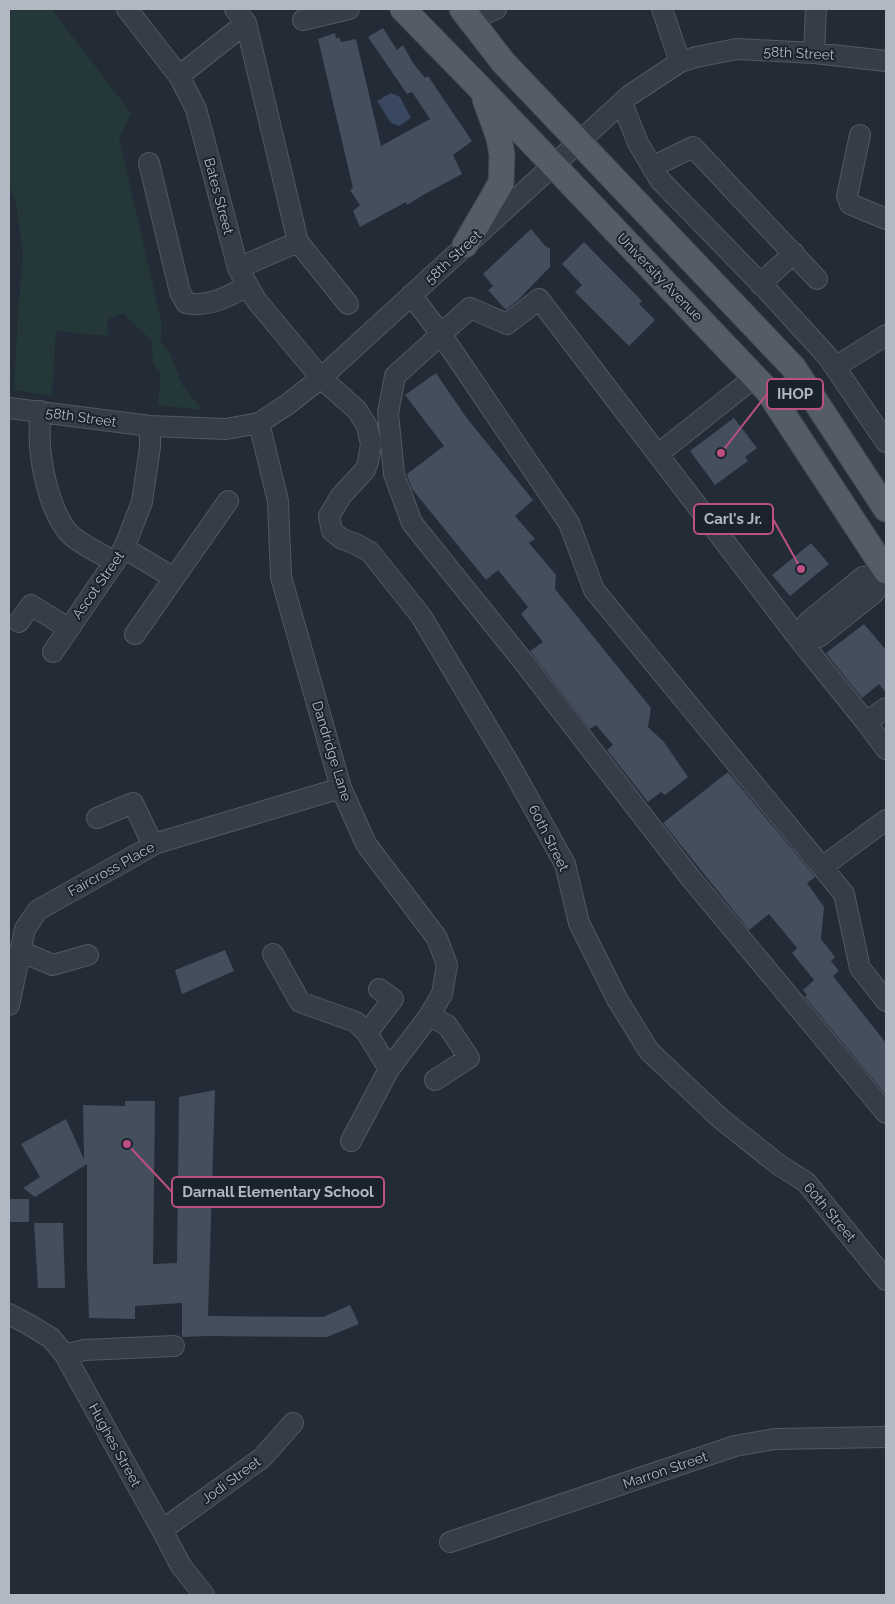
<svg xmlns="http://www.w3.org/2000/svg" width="895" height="1604" viewBox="0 0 895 1604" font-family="Raleway,sans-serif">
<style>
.green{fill:#253839}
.water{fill:#394860}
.building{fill:#444e5c}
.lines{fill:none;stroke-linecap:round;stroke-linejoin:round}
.minor-casing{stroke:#515862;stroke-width:22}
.major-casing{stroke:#3f4651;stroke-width:27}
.minor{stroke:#363d48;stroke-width:20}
.major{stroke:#545c68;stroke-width:25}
.labels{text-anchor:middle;stroke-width:4;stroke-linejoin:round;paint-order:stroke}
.street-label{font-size:14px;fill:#b1b8c4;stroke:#1b222c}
.leader{fill:none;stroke:#bc5080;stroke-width:2}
.callout-dot{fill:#bc5080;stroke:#1b222c;stroke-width:2}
.callout{fill:#1b222c;stroke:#bc5080;stroke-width:2}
.callout-label{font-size:15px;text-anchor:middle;font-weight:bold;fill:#b1b8c4}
</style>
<rect width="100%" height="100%" fill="#232b37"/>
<path class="green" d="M9,9h42l80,104 -12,25 43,187 -2,16 11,14 11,30 21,25 -45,-5 3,-32 -8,-9 -1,-23 -29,-28 -16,7 2,16 -53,-5 -4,65 -38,-6 4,-79 5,-58 -7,-49 -7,-18z"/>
<path class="water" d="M391,93l9,4 11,21 -12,8 -8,-3 -14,-22z"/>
<path class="building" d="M383,28l14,22 6,-5 10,18 12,15 3,-2 44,65 -19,14 9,19 -39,21 -16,10 -1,-3 -46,25 -7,-16 7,-6 -10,-15 3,-2 -35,-149 17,-6 1,5h4l1,4 15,-3 25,107 49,-27 -18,-27 -5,2 -39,-57z
M531,229l15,18 4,1v19l-31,32 -13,11 -18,-20 5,-4 -10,-12z
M584,242l58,59 -3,3 16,16 -26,26 -54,-54 7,-7 -20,-21z
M436,373l30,44 67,83 -18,16 20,23 -6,4 27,32 -1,14 96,119 -3,19 16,15 24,35 -23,18 -4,-3 -13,10 -41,-52 6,-5 -17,-20 -6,4 -60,-78 13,-9 -22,-28 7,-7 -30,-37 -12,10 -74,-91 -5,-15 37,-28 -39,-51z
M734,418l23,30 -12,9 3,4 -33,24 -25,-34z
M811,543l18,21 -39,32 -18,-21z
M864,624l22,26v43l-7,-9 -17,14 -36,-45z
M728,772l87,105 -8,6 17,24 -3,32 14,18 -4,4 8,10 -6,5 53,67v52l-81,-98 2,-2 -4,-5 11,-10 -22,-27 5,-5 -28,-34 -20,16 -86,-107z
M225,950l9,21 -52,23 -7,-24z
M215,1090l-7,226 115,1 27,-12 9,19 -32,13 -119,-1 -26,1v-34l-47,3v13l-46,-1 -2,-52v-102l-52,33 -12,-9 17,-11 -19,-33 45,-25 18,40 -1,-54 42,1v-5h30l-2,163 24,-1 2,-166z
M9,1199h20v23h-20z
M34,1223h29l2,65h-27z"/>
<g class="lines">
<g class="minor-casing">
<path id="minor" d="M127,9l52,67 17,33 42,159 18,32 65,78 36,32 10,16 4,18 -3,18 -3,8 -24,26 -12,20 3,15 10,8 14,5 14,8 51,64 90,151 54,97 14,59 38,76 32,52 72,68 58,46 27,17 80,98
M235,9l11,14 52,219 -60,26
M662,9l18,53
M303,20l46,-11
M471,20l25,-11
M814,53l2,-44
M179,76l67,-53
M622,103l16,40 22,37 106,109 62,68 58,85
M860,135l-13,61 3,8 36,15
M149,163l31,129 6,11c22,5 43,-7 62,-17
M652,167l41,-20 124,132
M298,242l50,62
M760,284l34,-31
M411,295l30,39 128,189 25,67 250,304 16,74 26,33
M835,367l51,-32
M9,408l141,18 76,3 33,-6 29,-19 33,-26 309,-283 50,-33 16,-5 41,-8 77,4 72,8
M40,411c0,12 -1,24 0,35 2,26 12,72 32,90 12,10 29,18 43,26
M259,423l19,78 3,76 60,211 25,56 71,94 10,27 -5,29 -13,22 -40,53 -38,72
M658,454l97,-77
M124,548l50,30
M19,622l12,-17 37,23
M135,634l93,-133
M799,639l9,-17 55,-45 23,-3
M799,639l20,-2 54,-43 13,-17
M53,652l71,-104 18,-46 8,-55v-21
M866,722l20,-14
M886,749l-20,-27 -67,-83 -260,-340 -32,25 -37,-16 -75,68 -7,37 6,61 18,49 111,138 166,215 197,237
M97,818l36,-15 20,42
M822,867l64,-47
M20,951l33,14 35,-10
M273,954l27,48 56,20 11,11
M379,989l14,10 -26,34 22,36
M9,1005l16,-76 13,-19 119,-67 184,-55
M429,1016l18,9 22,33 -34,22
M9,1314l19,10 23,14 14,17 97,175 19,36 23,29
M65,1355l19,-5 90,-4
M162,1530l100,-72 31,-35
M450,1542l285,-96 40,-7 111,-2"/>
</g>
<g class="major-casing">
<path id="major" d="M403,9l79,81 286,301 118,180
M462,9l41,53 290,305 93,142
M465,245l36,-62 1,-28 -3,-17 -14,-39"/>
</g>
<use href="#minor" class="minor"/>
<use href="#major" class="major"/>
</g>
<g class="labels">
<g class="street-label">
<text transform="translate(799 53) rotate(3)" y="5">58th Street</text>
<text transform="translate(219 196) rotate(75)" y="5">Bates Street</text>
<text transform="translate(453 257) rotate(-43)" y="5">58th Street</text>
<text transform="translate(660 277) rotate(46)" y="5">University Avenue</text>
<text transform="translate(81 417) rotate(8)" y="5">58th Street</text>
<text transform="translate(98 585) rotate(-55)" y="5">Ascot Street</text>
<text transform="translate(332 751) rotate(73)" y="5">Dandridge Lane</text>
<text transform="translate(549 838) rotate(63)" y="5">60th Street</text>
<text transform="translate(111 869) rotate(-29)" y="5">Faircross Place</text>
<text transform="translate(830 1212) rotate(50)" y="5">60th Street</text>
<text transform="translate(115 1445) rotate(61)" y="5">Hughes Street</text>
<text transform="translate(665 1470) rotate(-19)" y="5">Marron Street</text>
<text transform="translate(231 1480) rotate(-36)" y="5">Jodi Street</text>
</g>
</g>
<path class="leader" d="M721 453L767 394M801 569L773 519M127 1144L172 1192"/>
<g class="callout-dot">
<circle cx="721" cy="453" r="5"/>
<circle cx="801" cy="569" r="5"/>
<circle cx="127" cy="1144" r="5"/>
</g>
<g class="callout">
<rect x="767" y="379" width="56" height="30" rx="5"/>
<rect x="694" y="504" width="79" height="30" rx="5"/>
<rect x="172" y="1177" width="212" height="30" rx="5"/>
</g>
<g class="callout-label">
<text x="795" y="399">IHOP</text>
<text x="733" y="524">Carl's Jr.</text>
<text x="278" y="1197">Darnall Elementary School</text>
</g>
<rect width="895" height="1604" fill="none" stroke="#b1b8c4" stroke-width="20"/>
</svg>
